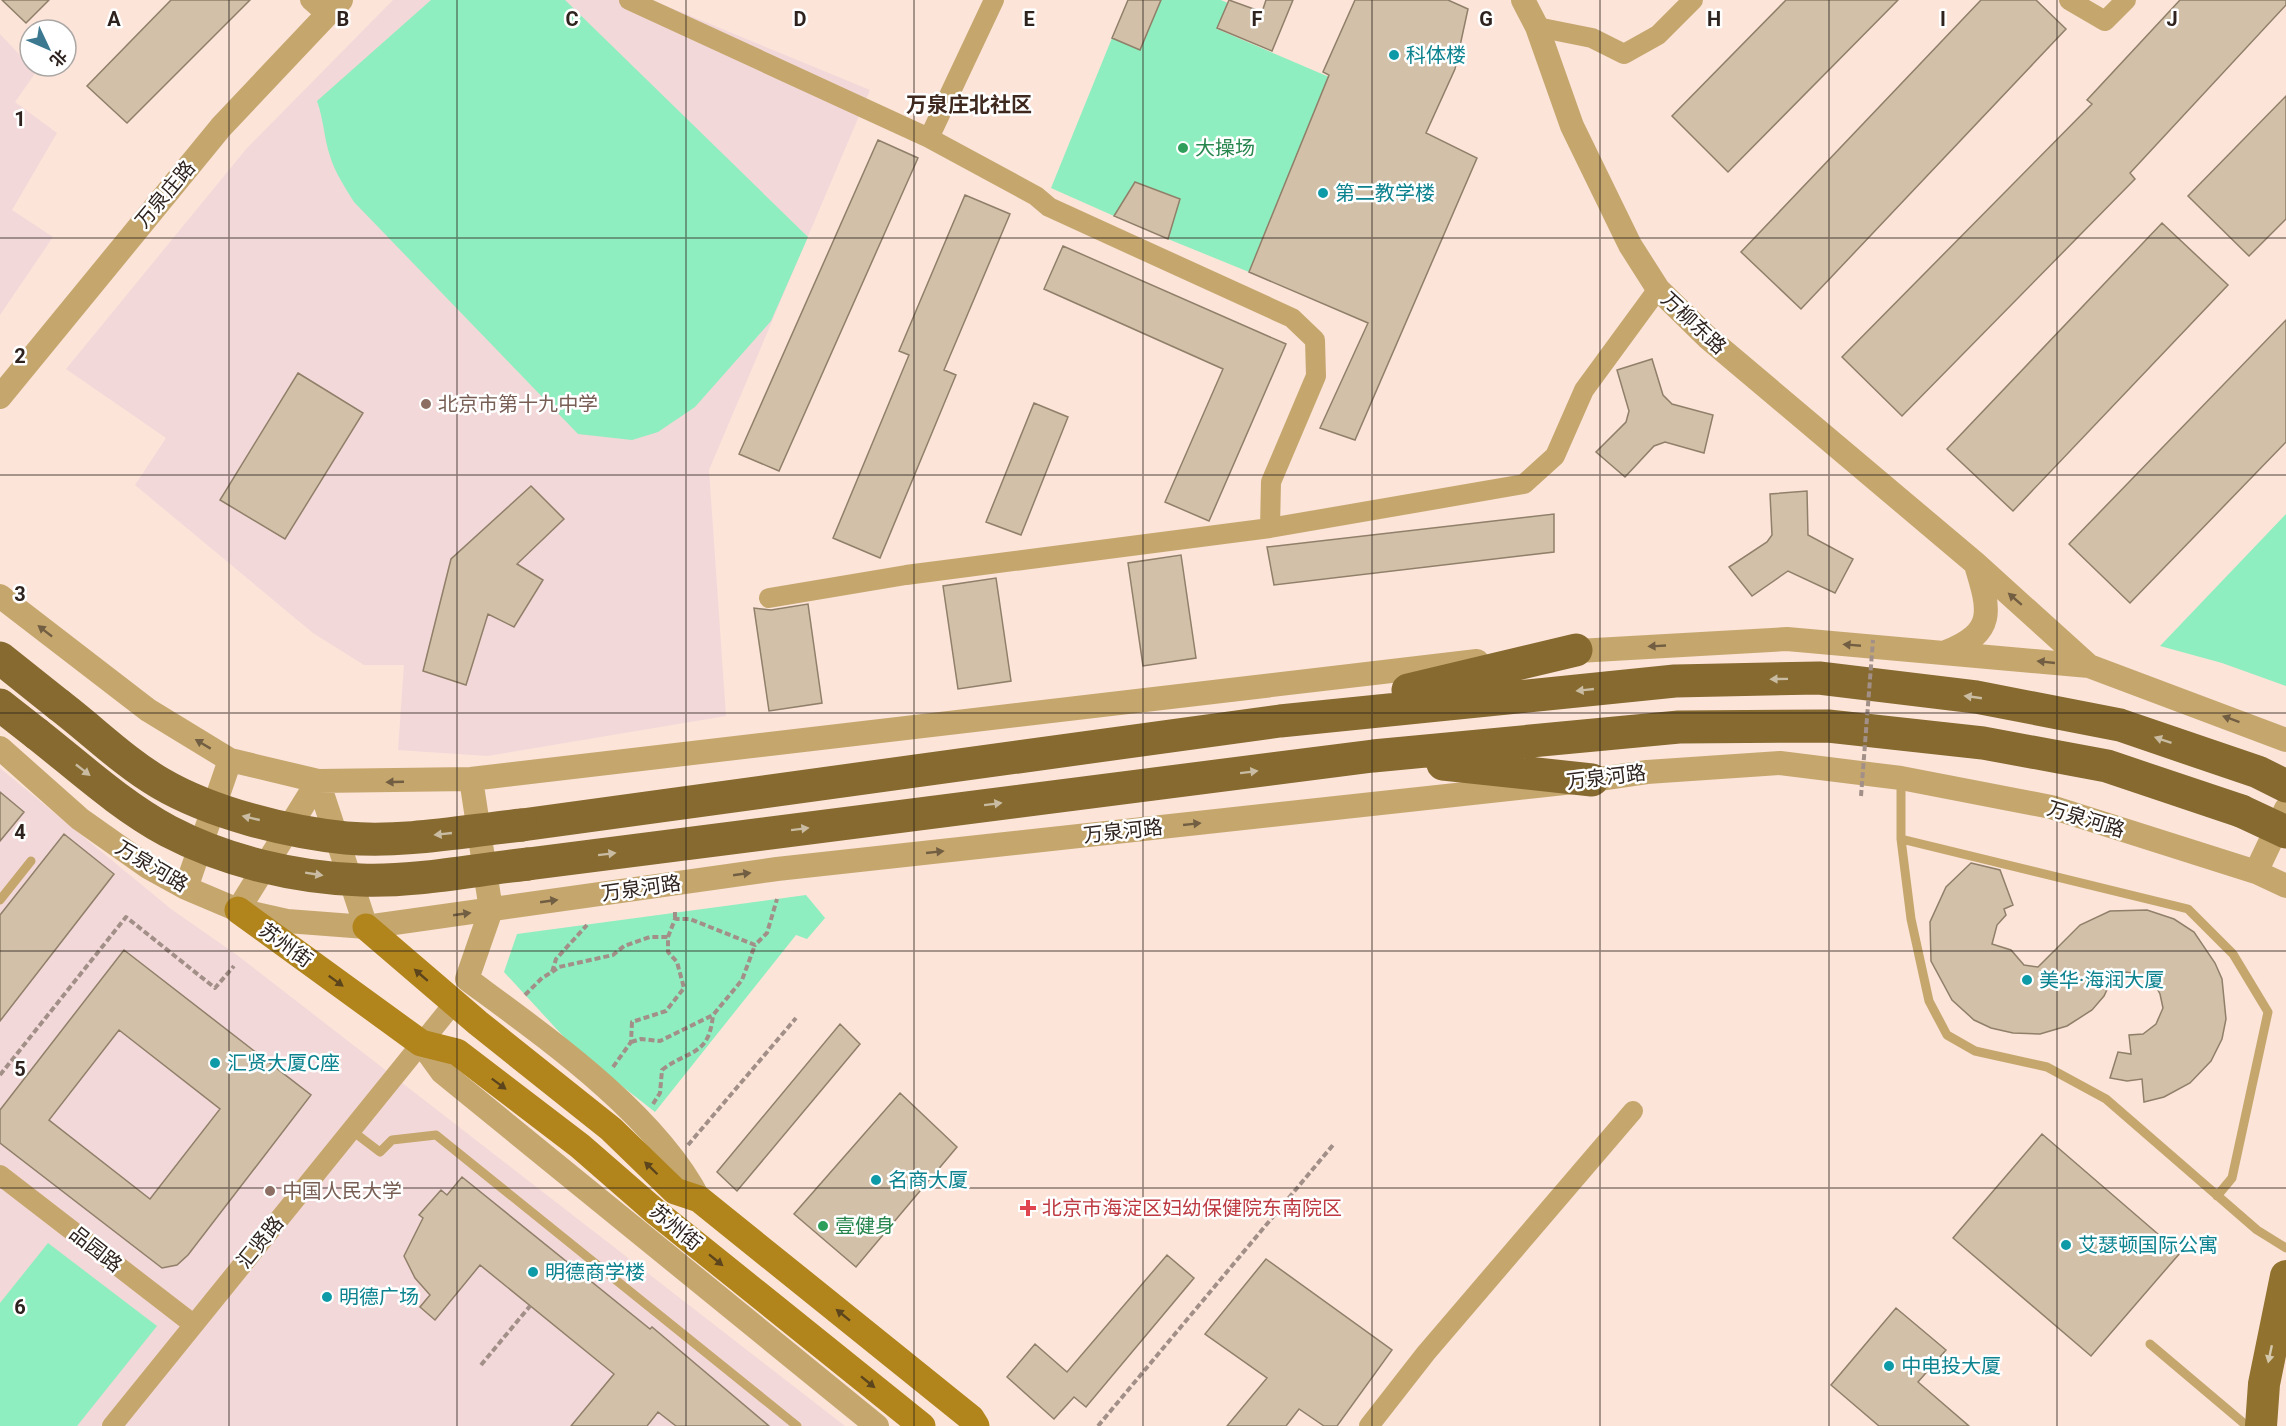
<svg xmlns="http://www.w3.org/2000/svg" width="2286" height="1426" viewBox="0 0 2286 1426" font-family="Roboto,'Noto Sans SC',sans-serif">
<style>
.education{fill:#f3d8d9}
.green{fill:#8eeebf}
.building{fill:#d2c0a9;stroke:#907f69;stroke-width:1.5;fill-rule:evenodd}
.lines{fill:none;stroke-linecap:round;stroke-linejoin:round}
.path{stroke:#a29088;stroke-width:4;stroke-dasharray:6 3;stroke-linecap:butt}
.service{stroke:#c5a76e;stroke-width:9}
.minor{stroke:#c5a76e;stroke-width:20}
.tertiary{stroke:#c5a76e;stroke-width:24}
.secondary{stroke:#b1851c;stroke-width:27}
.primary{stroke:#92722f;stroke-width:32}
.trunk{stroke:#866a30;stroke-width:33}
.path-bridge{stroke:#a29088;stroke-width:4;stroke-dasharray:6 3;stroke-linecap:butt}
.trunk-bridge{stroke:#866a30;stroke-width:33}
.oneway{fill:#725e42}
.oneway2{fill:#c9bca2}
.oneway3{fill:#5c451d}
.oneway4{fill:#d3c7ac}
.grid{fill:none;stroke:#2e231e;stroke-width:1.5;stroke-opacity:0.55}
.culture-dot{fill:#0f9aa8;stroke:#fff;stroke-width:2}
.leisure-dot{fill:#2e9e5b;stroke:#fff;stroke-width:2}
.education-dot{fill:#8d6e63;stroke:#fff;stroke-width:2}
.health-dot{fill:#e0444e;stroke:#fff;stroke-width:2}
.labels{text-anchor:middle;stroke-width:5;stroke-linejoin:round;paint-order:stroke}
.culture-label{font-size:20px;fill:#0d838f;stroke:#fff;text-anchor:start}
.leisure-label{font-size:20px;fill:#27864d;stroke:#fff;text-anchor:start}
.street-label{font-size:20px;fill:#2e231e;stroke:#fff}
.education-label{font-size:20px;fill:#785e54;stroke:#fff;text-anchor:start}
.health-label{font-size:20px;fill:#be3a42;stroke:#fff;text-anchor:start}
.neighbourhood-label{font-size:21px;font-weight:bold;fill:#3f291f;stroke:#fff}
.grid-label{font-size:20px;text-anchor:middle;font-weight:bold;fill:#2e231e;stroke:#fff;stroke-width:5;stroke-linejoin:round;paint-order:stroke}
</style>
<rect width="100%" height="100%" fill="#fce4d9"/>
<path class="education" d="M393,0h259l218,90 -161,380 17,246 -239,40 -89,-6 6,-85h-40l-51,-32 -178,-148 31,-47 -100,-69 181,-221z
M0,34l36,38 -21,30 42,31 -45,77 41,27 -53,78z
M0,768l171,141 66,46 608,471h-845z"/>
<path class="green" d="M431,0h134l243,237 -37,84 -76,86 -37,25 -26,8 -54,-6 -224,-232c-9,-15 -19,-29 -24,-46 -6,-18 -6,-35 -13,-55z
M1161,0h60l7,3 -11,26 194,83 -162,160 -81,-33 11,-40 -44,-17 -21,34 -63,-28 61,-150 28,12z
M2286,514v172l-64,-23 -62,-17z
M806,895l19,23 -18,21 -11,-4 -141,177 -80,-63 -71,-77 13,-38z
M48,1243l109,83 -80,100h-77v-123z"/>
<path class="building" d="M2,0h47l-23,23z
M171,0h79l-123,123 -40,-37z
M1128,0h33l-21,50 -28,-12z
M1229,0l33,12 4,-12h27l-21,51 -55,-23z
M1355,0h93l20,9 -13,60 -29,64 51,25 -122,282 -35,-12 48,-105 -119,-51 80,-197 -6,-3z
M1786,0h112l-170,172 -56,-56z
M1981,0h55l30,29 -265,280 -60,-57z
M2180,0h106v5l-156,168 5,6 -233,237 -60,-59 250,-253 -5,-4z
M2286,96v123l-37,37 -61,-60z
M878,140l40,18 -139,313 -40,-17z
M1135,182l45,17 -12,40 -54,-23z
M965,195l45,19 -66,156 12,5 -76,183 -47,-20 76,-183 -10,-4z
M2162,223l66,62 -215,226 -66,-62z
M1063,246l223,98 -77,177 -44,-19 58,-133 -179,-80z
M2286,320v122l-156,161 -61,-59z
M1652,359l11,36 9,9 41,11 -9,38 -39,-11 -11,4 -29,31 -29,-25 30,-30 3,-11 -12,-41z
M298,373l65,40 -78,126 -65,-39z
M1034,403l34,14 -47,118 -35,-13z
M531,486l33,33 -47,45 26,16 -29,47 -26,-13 -22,71 -43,-14 28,-112z
M1807,491l1,44 45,24 -18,34 -47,-22 -36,25 -23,-29 38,-25 5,-7 -2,-41z
M1554,514v38l-280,33 -7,-38z
M1181,555l15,103 -53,8 -15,-103z
M996,578l15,103 -53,8 -15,-103z
M808,604l14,99 -53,8 -15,-103 17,2z
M0,792l24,20 -24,29z
M64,834l50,40 -114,147v-106z
M1971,863l29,7 13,35 -9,4 2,6 -9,10 -5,19 19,6 13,15 14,2 42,-42 30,-14 37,-1 27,9 20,13 21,31 7,16 4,40 -4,20 -11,22 -21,22 -26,14 -20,5 -2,-23 -15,2 -17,-3 8,-26 13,2 -2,-19 14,-1 13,-10 7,-16 -3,-14 -7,-13 -9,-6 -18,-3 -15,9 -7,15 -12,14 -25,16 -27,8 -27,-1 -22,-5 -17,-8 -22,-20 -21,-39 -1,-39 16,-35z
M124,950l187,145 -123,160 -11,10 -15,3 -162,-125v-33zM119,1030l101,79 -70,90 -101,-79z
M840,1024l20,20 -123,147 -20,-19z
M900,1093l57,54 -101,120 -62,-53z
M2042,1134l138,119 -89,103 -138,-118z
M462,1177l188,152 2,-2 117,99h-93l-18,-14 -11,14h-76l43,-52 -134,-109 -45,55 -15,-13 10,-12 -15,-17 -11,-22 19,-38 -4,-3 22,-25 6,5z
M1167,1255l27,23 -108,129 -12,-10 -20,22 -47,-42 28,-33 32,28z
M1266,1259l126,91 -55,76h-13l-25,-17 -13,17h-59l40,-48 -62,-44z
M1896,1308l50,42 -28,32 51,44h-90l-48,-41z"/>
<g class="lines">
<path class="path" d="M675,912v7
M552,972l7,-5 54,-12 11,-9 26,-9h18
M525,995l17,-17 10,-6 4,-13 31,-34
M631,1042l10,-3 19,2 53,-26 29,-35 13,-35
M613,1067l18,-25 1,-20 34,-11 18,-23 -7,-26 -9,-10v-15l7,-18h15l65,26 12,-12 10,-34
M0,1075l126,-158 89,71 19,-22
M653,1104l7,-11 2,-23c27,-21 47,-13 51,-55
M688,1145l108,-127
M481,1365l49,-59
M1098,1426l235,-281"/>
<path class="service" d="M1901,779v60l10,80 18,82 18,34 28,16 72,16 59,32 151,131 29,18
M1901,839l287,70 45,45 35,58 -36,166 -15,18
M0,900l31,-39
M351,1130l29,22 12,-12 44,-5 361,291
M2150,1344l97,82"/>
<path class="minor" d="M310,0l17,15
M629,0l300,138 107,58 13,11 243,111 23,22 1,36 -45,106 -1,46
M2069,0l36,21 21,-21
M1537,27l55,11 32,16 34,-19 35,-35
M929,138l65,-138
M769,598l137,-23 364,-47 254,-44 31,-28 29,-66 74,-101
M0,1175l193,149
M112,1426l342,-423
M1369,1426l57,-73 207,-242"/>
<path class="tertiary" d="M1523,0l14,27 35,99 58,119 28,44 49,48 268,226 114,103
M0,397l221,-270 120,-127
M0,596l148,114 82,50 88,21 153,-2 1006,-118
M1560,652l227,-13 302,27 197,74
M1946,652c50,-20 44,-41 30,-87
M0,748l80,71 68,48 38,21 52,22 49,11 79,6 411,-58 815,-89 55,-8 133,-9 121,15 150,29 205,65 30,14
M471,779l20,131 -24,69c77,57 188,134 232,220
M318,781l48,146
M2256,872l30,-63
M186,888l44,-128
M238,910l80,-129
M421,1043l21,29 435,354"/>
<path class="secondary" d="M238,910l183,133 36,9 123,94 77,67 265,213
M366,927l112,96 133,106 64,62 24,8 272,219 5,8"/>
<path class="primary" d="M2261,1426l3,-42 22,-108"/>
<path class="trunk" d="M0,658l59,47
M1408,690l168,-40
M0,705l37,29
M1443,764l149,16
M522,825l758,-104 395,-40 144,-3 157,19 144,28 138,47 28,14
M528,864l845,-108 306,-29 149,-1 155,17 124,23 134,45"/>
<path class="path-bridge" d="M1861,796l12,-156"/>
<path class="trunk-bridge" d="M59,705c33,25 65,57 101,78 51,30 127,49 186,55 58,5 119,-7 176,-13
M37,734c42,33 83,71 131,97 57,30 128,47 193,49 55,2 112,-10 167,-16
M2241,811l45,21"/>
</g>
<defs><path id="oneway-solid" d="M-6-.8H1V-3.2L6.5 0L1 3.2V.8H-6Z" transform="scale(1.5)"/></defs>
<g class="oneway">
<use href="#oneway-solid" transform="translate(2015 599) rotate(-139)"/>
<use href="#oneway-solid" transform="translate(45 631) rotate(-142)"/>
<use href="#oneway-solid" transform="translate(1852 645) rotate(-175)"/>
<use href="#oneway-solid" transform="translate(1657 646) rotate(177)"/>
<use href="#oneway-solid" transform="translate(2046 662) rotate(-174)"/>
<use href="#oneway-solid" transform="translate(2231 719) rotate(-160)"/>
<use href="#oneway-solid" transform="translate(203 744) rotate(-149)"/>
<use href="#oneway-solid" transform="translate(395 782) rotate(178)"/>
<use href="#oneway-solid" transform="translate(1192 824) rotate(-6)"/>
<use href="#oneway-solid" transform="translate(935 852) rotate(-6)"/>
<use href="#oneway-solid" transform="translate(742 874) rotate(-8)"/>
<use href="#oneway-solid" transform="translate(549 901) rotate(-8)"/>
<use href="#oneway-solid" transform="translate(462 914) rotate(-8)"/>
</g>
<g class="oneway2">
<use href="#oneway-solid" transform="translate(1779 679) rotate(179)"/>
<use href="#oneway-solid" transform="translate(1585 690) rotate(174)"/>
<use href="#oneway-solid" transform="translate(1973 697) rotate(-172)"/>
<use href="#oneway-solid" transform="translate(2163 740) rotate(-161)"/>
<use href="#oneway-solid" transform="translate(83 770) rotate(38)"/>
<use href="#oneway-solid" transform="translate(1249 772) rotate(-7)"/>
<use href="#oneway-solid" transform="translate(993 804) rotate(-7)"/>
<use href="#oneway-solid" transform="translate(251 818) rotate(-167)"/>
<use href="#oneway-solid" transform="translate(800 829) rotate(-7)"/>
<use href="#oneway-solid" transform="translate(443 834) rotate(174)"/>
<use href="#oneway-solid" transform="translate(607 854) rotate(-7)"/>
<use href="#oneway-solid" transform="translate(314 874) rotate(9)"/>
</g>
<g class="oneway3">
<use href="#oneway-solid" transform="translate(421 975) rotate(-139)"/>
<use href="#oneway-solid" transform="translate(336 981) rotate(36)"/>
<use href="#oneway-solid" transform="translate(499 1084) rotate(37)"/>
<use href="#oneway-solid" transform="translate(651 1168) rotate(-136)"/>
<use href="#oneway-solid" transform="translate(716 1260) rotate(39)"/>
<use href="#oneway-solid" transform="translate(843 1315) rotate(-141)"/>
<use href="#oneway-solid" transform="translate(868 1382) rotate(39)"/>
</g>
<use class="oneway4" href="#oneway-solid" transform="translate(2270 1354) rotate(102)"/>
<path class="grid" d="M229,0v1426M457,0v1426M686,0v1426M914,0v1426M1143,0v1426M1372,0v1426M1600,0v1426M1829,0v1426M2057,0v1426M0,238h2286M0,475h2286M0,713h2286M0,951h2286M0,1188h2286"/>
<g class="culture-dot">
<circle cx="1394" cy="55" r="6"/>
<circle cx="1323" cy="193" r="6"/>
<circle cx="2027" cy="980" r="6"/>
<circle cx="215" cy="1063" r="6"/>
<circle cx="876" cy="1180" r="6"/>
<circle cx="2066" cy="1245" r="6"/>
<circle cx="533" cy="1272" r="6"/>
<circle cx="327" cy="1297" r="6"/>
<circle cx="1889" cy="1366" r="6"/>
</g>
<g class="leisure-dot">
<circle cx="1183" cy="148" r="6"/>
<circle cx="823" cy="1226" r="6"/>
</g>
<g class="education-dot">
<circle cx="426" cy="404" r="6"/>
<circle cx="270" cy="1191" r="6"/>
</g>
<path class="health-dot" d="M1025 1199h6v6h6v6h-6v6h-6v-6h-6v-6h6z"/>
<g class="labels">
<g class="culture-label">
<text x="1406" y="62">科体楼</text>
<text x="1335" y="200">第二教学楼</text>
<text x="2039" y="987">美华·海润大厦</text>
<text x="227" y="1070">汇贤大厦C座</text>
<text x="888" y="1187">名商大厦</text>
<text x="2078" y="1252">艾瑟顿国际公寓</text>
<text x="545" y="1279">明德商学楼</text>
<text x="339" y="1304">明德广场</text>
<text x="1901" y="1373">中电投大厦</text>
</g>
<g class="leisure-label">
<text x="1195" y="155">大操场</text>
<text x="835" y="1233">壹健身</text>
</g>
<g class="street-label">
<text transform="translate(165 194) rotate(-50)" y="7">万泉庄路</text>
<text transform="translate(1694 323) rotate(43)" y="7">万柳东路</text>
<text transform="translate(1606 777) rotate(-7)" y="7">万泉河路</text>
<text transform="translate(2086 819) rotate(17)" y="7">万泉河路</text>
<text transform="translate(1123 831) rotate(-6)" y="7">万泉河路</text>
<text transform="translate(152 866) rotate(31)" y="7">万泉河路</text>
<text transform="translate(641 888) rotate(-8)" y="7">万泉河路</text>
<text transform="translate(286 945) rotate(36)" y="7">苏州街</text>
<text transform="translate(676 1227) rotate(39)" y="7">苏州街</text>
<text transform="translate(260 1242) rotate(-51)" y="7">汇贤路</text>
<text transform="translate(96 1249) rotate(38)" y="7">品园路</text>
</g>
<g class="education-label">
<text x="438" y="411">北京市第十九中学</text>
<text x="282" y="1198">中国人民大学</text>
</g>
<g class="health-label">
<text x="1042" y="1215">北京市海淀区妇幼保健院东南院区</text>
</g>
<g class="neighbourhood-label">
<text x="969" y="112">万泉庄北社区</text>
</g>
</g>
<g class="grid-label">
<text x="114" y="26">A</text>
<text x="343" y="26">B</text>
<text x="572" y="26">C</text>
<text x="800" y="26">D</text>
<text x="1029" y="26">E</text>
<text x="1257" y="26">F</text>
<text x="1486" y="26">G</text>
<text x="1714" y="26">H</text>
<text x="1943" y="26">I</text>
<text x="2172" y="26">J</text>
<text x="20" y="126">1</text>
<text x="20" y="363">2</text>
<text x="20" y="601">3</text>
<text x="20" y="839">4</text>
<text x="20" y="1076">5</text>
<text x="20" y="1314">6</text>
</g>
<g transform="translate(48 48) rotate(134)"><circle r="28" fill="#ffffff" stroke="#aba7a5" stroke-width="1.5"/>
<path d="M0-4.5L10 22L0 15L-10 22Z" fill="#3c7990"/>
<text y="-9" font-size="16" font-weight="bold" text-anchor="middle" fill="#2e231e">北</text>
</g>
</svg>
